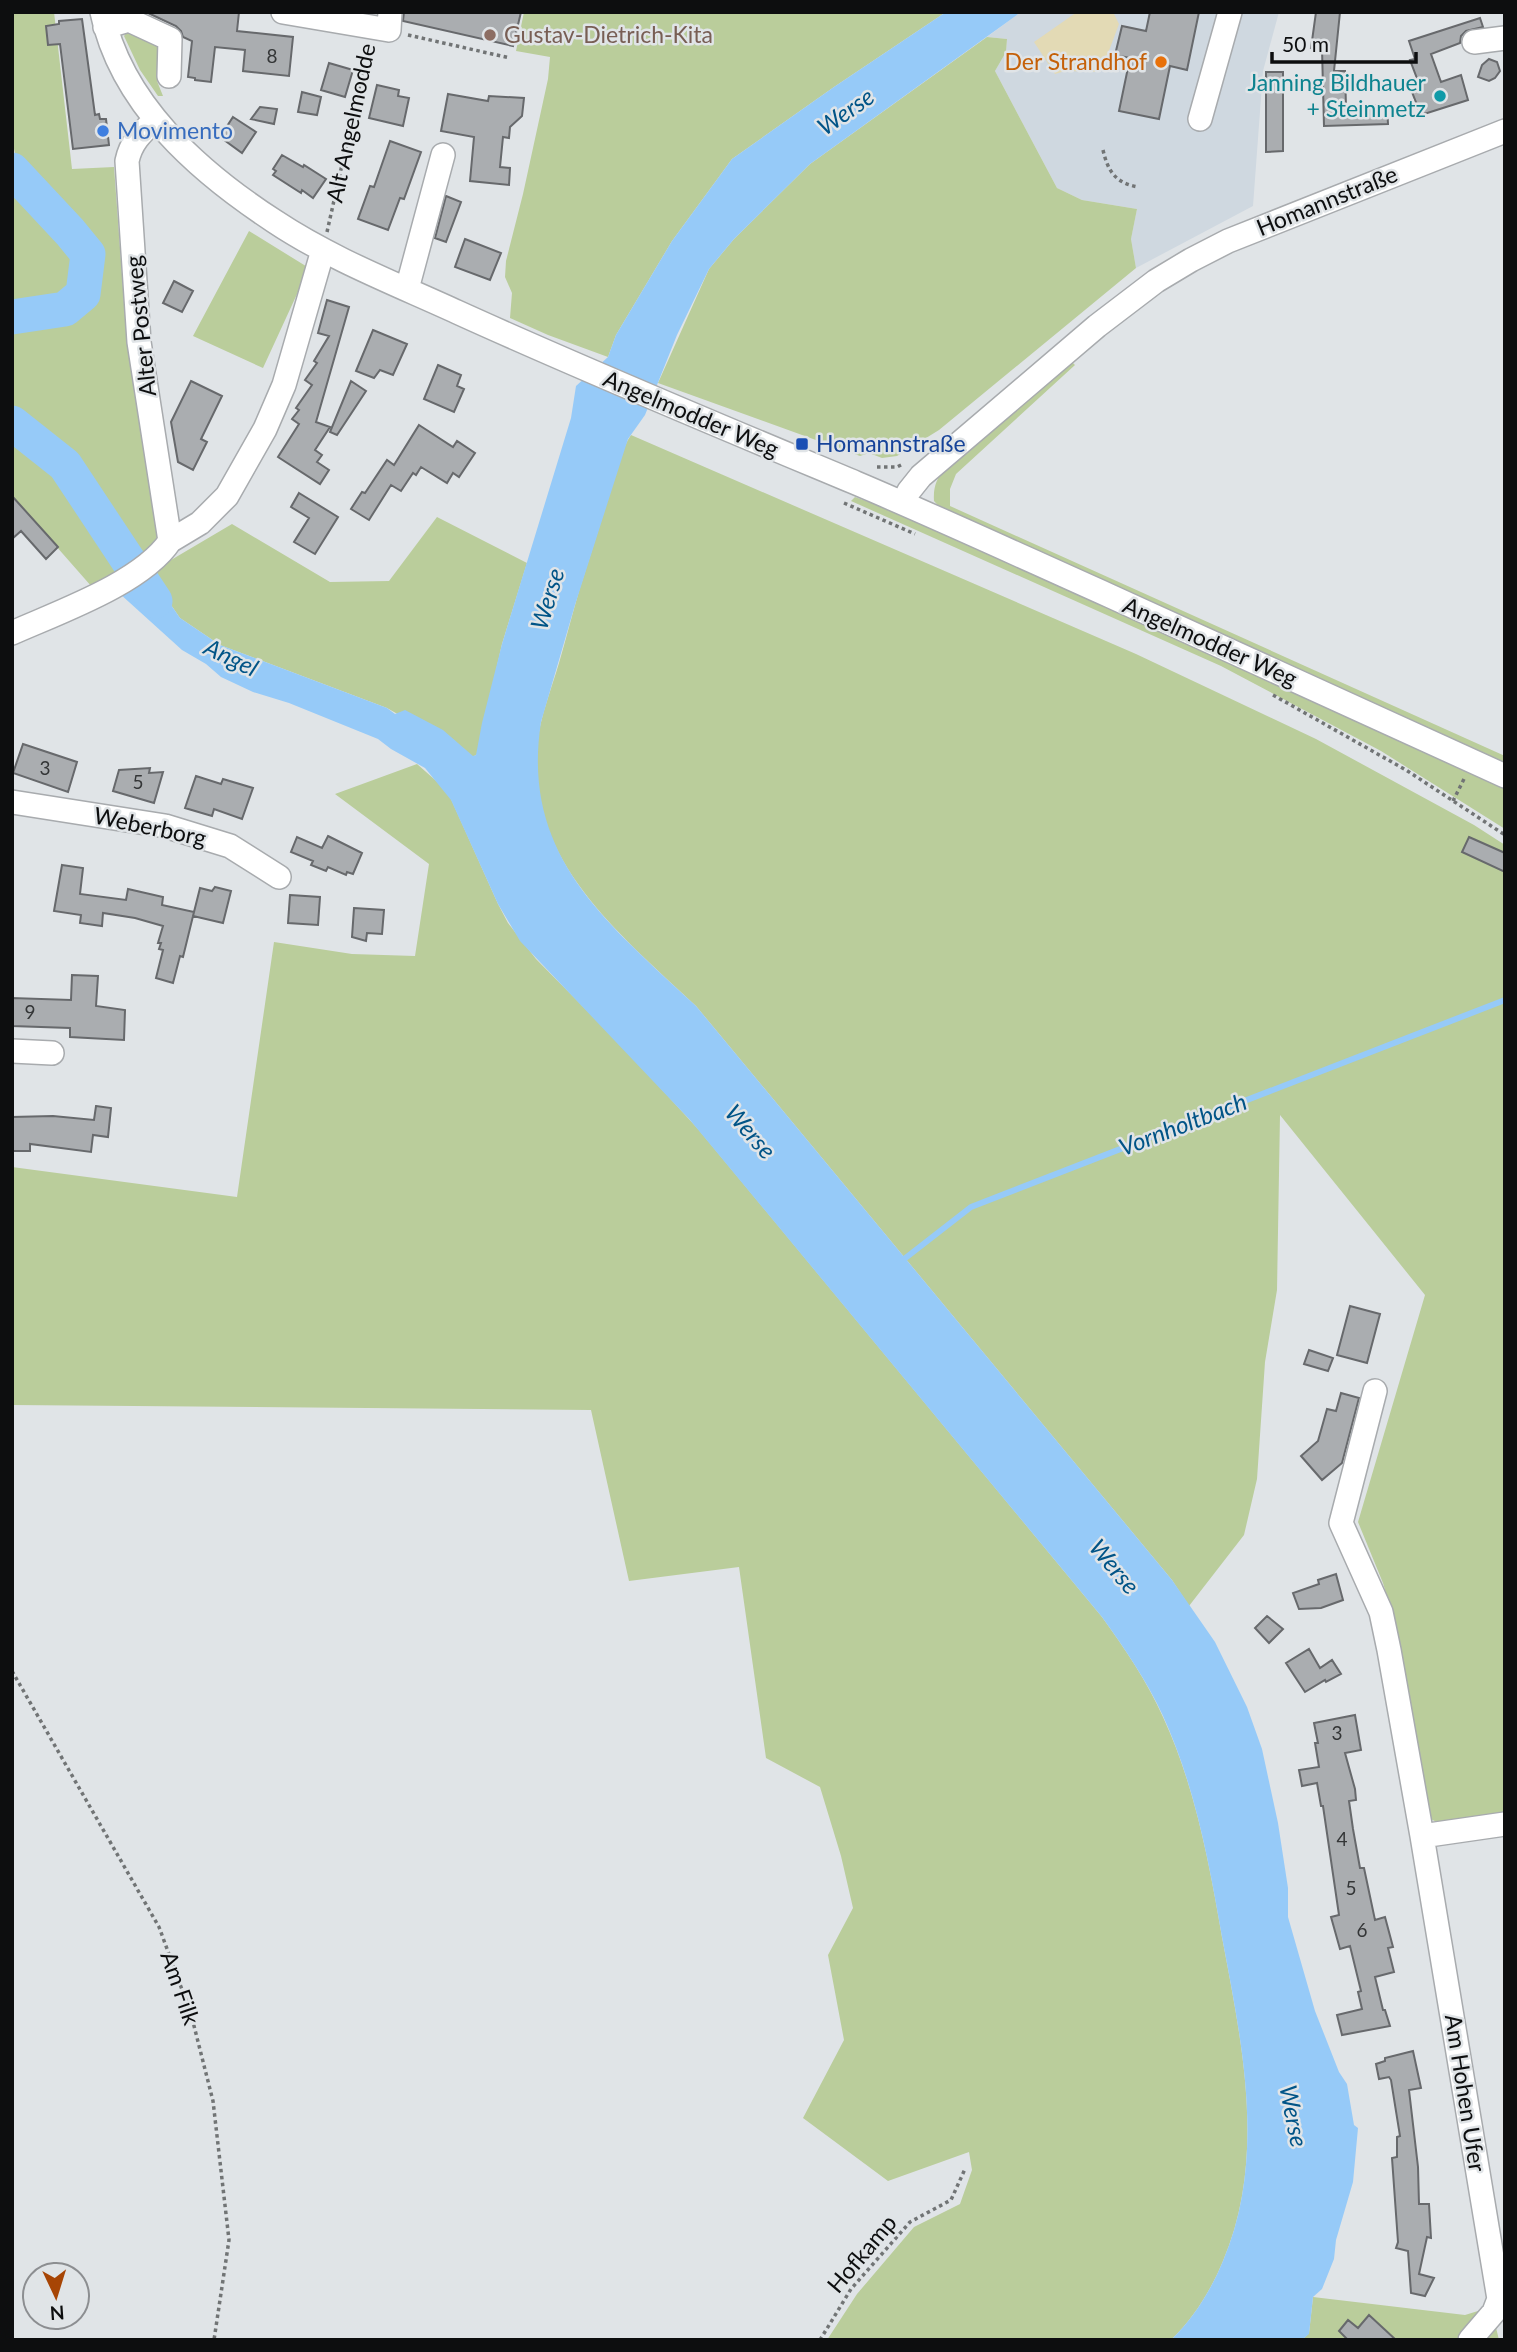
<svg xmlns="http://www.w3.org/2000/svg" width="1517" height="2352" viewBox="0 0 1517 2352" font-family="Lato,sans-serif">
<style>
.built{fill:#cfd8e0}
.green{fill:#bacd9b}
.sand{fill:#e3dab5}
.water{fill:#96caf8}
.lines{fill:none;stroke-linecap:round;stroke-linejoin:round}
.stream{stroke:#96caf8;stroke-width:6}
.river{stroke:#96caf8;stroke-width:35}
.building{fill:#aaadb0;stroke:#67696c;stroke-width:2}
.minor-casing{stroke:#a8abae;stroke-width:26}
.path{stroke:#717475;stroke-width:3.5;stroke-dasharray:3.5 3.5;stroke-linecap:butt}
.minor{stroke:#fff;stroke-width:23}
.education-dot{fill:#8d6e63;stroke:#e0e4e7;stroke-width:2.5}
.food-dot{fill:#e8710a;stroke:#e0e4e7;stroke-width:2.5}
.culture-dot{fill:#0f9aa8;stroke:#e0e4e7;stroke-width:2.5}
.shop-dot{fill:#3f7fe0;stroke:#e0e4e7;stroke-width:2.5}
.transit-dot{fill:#1a4fb4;stroke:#e0e4e7;stroke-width:2.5}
.labels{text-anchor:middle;stroke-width:5;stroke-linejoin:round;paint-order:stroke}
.number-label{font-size:19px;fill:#343637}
.education-label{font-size:23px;fill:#785e54;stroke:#e0e4e7;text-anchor:start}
.food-label{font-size:23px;fill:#c56008;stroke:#e0e4e7;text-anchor:end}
.culture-label{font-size:23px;fill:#0d838f;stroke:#e0e4e7;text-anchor:end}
.street-label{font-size:23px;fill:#0d0e0f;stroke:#e0e4e7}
.shop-label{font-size:23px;fill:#366cbe;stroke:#e0e4e7;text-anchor:start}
.transit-label{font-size:23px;fill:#164399;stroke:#e0e4e7;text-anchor:start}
.water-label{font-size:24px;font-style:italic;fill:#005487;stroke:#e0e4e7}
</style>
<rect width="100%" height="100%" fill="#e0e4e7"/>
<path class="built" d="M1021,12h258l-16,59 -10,135 -117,62 -5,-29 6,-30 -55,-9 -25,-12 -62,-117 11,-19 1,-13 -20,-2z"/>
<path class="green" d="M12,12h42l18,157 42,-2 11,148 32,222 -5,9 -12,10 -64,-97 -64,-51v-84l55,-11 20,-18 4,-41 -18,-26 -54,-57 -7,-31z
M524,12h422l-112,75 -102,72 -60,82 -56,94 -8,22 -60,-22 -38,-17 2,-25 -7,-16 1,-16 17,-67 25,-115 2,-22 -34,-6z
M128,30l34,18 -5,33 6,15h-5l-18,-26 -16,-34z
M987,37l20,2 -1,13 -11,19 62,117 25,12 55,9 -6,30 5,29 -197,162 -42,26 -15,2 -13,-5 -9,3 -202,-73 51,-114 25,-30 76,-75z
M12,170l58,62 18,22 -5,40 -18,15 -53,8z
M249,231l60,37 -46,100 -70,-32z
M1070,360l5,5 -119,109 -6,15v17l555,250v9l-560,-252 -11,-12c-1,-15 3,-22 11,-34z
M12,423l53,42 50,104 -6,20 -10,6 -87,-99z
M631,435l505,219 180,85 158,86 31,20v971l-63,9 -13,-7 -35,-197 -11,-38 -25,-61 67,-227 -145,-180 -3,175 -12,72 -8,117 -13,56 -55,71 -17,-26 -476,-574c-74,-70 -171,-146 -159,-261 3,-28 14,-55 22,-82 7,-24 13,-48 20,-72 12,-37 23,-74 35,-111 5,-14 8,-32 17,-45z
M855,497l50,18 600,268v46l-124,-78 -160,-85 -370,-165z
M437,517l90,46 -25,81 -25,110 -4,3 -86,-49 -167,-63 -40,-27 -31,-45 83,-49 98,58 59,-1z
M417,764l25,22 9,13 47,105 10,19 28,36 88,89 74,81 404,488c23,32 45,64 61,100 32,69 46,145 59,220 20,107 45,220 1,324 -12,29 -29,57 -52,79h-344l30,-46 57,-67 46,-23 12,-34 -3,-18 -81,29 -85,-63 41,-78 -16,-85 25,-47 -12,-52 -21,-69 -54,-29 -27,-191 -110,14 -38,-171 -579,-5v-238l225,30 37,-255 78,12 63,2 14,-92 -94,-70z
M1313,2297l152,18 26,-8 8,33h-197l7,-7z"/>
<path class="sand" d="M1077,12h36l6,12 -12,32 -7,9 -2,7 -33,-1 -10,3 -21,-32z"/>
<path class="water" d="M946,12h75l-211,152 -76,75 -25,30 -32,66 -32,80 -17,24 -53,166 -34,117c-21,135 67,201 155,284l476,574 43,62 32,65 15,42 16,74 10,65v29l27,94 24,61 8,12 7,41 4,3 -5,54 -17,58 -2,19 -12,30 -9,8 -4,37 -7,6h-131c23,-22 40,-50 52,-79 44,-104 19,-217 -1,-324 -13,-75 -27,-151 -59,-221 -16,-35 -38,-67 -61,-99l-412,-497 -170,-179 -22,-37 -47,-104 -26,-32 -34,-19 -13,-10 -89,-36 -36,-11 -32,-15 -15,-13 -24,-14 -63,-57 30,-20 31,45 40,27 167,63 8,6 10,-4 38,20 30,26 3,-1 6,-32 20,-79 69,-226 5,-32 32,-29 8,-22 56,-94 60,-82 102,-72z"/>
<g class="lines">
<path class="stream" d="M899,1263l72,-56 534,-207"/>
<path class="river" d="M12,170l58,62 18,22 -5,40 -18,15 -53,8
M12,423l53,42 90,136"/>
</g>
<path class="building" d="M146,12h93l-2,19 56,6 -4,39 -46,-5 2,-21 -30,-3 -4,35 -16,-2v-2l-7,-1 4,-36 -9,-4 -2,-6 -5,-5z
M404,12h117l-8,34 -110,-25z
M1150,12h49l-12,58 -17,-4 -11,53 -40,-8 11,-53 -15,-3 7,-29 24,5z
M1316,12h24l-6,59h11l1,35 41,-1 1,19 -64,2 -2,-77 -11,-1z
M1480,18l3,9 -17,4 -5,5 -1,7 -29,11 10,28 20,-7 7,25 -47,15 -9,-23 9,-3 -11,-29 5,-1 -6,-18z
M82,19l13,96 4,-1 1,5h6l3,26 -36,4 -13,-105 -12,1 -2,-19 13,-2v-3z
M1489,59l8,3 3,9 -5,7 -6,3 -11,-4 4,-12z
M329,63l24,7 -8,27 -24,-7z
M1266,72h17v79l-17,1z
M377,85l22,5 -1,6 11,2 -6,28 -34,-8z
M302,92l19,5 -4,18 -19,-3z
M448,94l40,7 1,-5 35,2 -2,18 -12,11 -1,11 -6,-1 -3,30 10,1 -1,17 -39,-4 4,-44 -33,-6z
M260,107l17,2 -3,15 -23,-5z
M233,117l23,15 -14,21 -22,-16z
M390,141l31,11 -17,47 -4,-1 -12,32 -30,-11 12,-33 4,1z
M282,155l21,12 1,-2 22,14 -13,19 -11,-8 -1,3 -28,-18 3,-4 -3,-2z
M446,196l15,6 -15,40 -11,-4z
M465,239l36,14 -11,27 -35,-13z
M174,281l19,10 -11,21 -19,-9z
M327,300l22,7 -33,115 14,5 -15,23 7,5 -5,7 12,8 -9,14 -42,-27 21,-33 -7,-5 7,-9 -3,-2 16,-23 -7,-5 12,-17 -3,-2 15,-25 -11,-3z
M373,330l34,14 -14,31 -13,-5 -6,8 -18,-7z
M438,365l23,10 -4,11 7,3 -10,23 -30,-13z
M191,381l31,15 -21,43 6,3 -14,28 -15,-8 -7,-40z
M351,381l15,10 -29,44 -7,-3z
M419,425l34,22 4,-6 18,12 -16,24 -6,-4 -6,10 -26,-16 -5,8 -3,-2 -12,18 -10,-6 -22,35 -18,-11 11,-17 3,1 22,-33 7,5z
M299,493l39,24 -23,37 -21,-12 15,-24 -18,-11z
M12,496l46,51 -12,12 -25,-28 -9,8z
M23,744l54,18 -9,30 -55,-19z
M150,768l-1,5 14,-1 -9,31 -41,-12 6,-21z
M196,776l25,8 2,-5 30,9 -11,31 -28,-10 -2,7 -27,-8z
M328,836l34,17 -9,21 -6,-2 -1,3 -18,-8 -2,4 -15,-6 2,-4 -22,-9 6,-15 25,11z
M1469,837l36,16v19l-43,-20z
M62,865l21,3 -3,26 46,6 2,-11 35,8 -1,8 32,7 -11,45 -3,-1 -7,27 -17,-5 7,-28 -4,-1 2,-6h-3l5,-17 -28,-8 -32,-5 -1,13 -22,-3 1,-8 -27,-4z
M215,887l16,4 -8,32 -30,-7 7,-28 12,3z
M290,895l30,2 -2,28 -30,-2z
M354,908l30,2 -2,24 -15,-1 -1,8 -14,-4z
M72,975l26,1 -2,30 29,4 -1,30 -54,-3v-9l-58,-2v-28l59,2z
M96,1106l15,2 -3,29 -15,-2 -2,17 -61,-8v7h-18v-34l41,-1 41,4z
M1350,1306l30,8 -13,49 -30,-8z
M1309,1350l24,8 -5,13 -24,-7z
M1341,1393l18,5 -17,65 -20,17 -21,-24 17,-15 9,-32 9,2z
M1336,1574l7,26 -22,8 -22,1 -6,-16 26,-9 -1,-4z
M1267,1616l16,13 -14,14 -14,-15z
M1309,1649l11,19 12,-8 9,14 -15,8 -1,-2 -20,12 -19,-29z
M1355,1715l6,35 -16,3 10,36 1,11 -7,1 4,28 7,39h4l11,52 10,-3 8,30 -5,1 6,24 -19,5 8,33h2l5,16 -48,9 -5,-20 25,-6 -4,-17 3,-1 -11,-45 -10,3 -9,-32 8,-2 -16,-109h-2l-4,-23 -15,3 -3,-16 20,-3 -4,-24h3l-4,-20z
M1413,2051l8,37 -12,2 9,77 1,37h10l2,34 -4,-1 -8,37 15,4 -9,18 -14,-3 -3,-42 -12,-3 2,-6 -6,-84 5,-1v-20l3,-1 -9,-56 -2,-3 -10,2 -3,-15 9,-3v-3z
M1369,2315l27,25h-48l-9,-9 9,-11 10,8z"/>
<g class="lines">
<g class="minor-casing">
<path id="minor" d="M102,12c19,92 97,160 172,209 57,38 122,63 183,91 132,60 265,115 399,171 85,36 169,75 254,113 131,60 263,120 395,180
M283,12l106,18 1,-18
M105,27l24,-7 41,19 -1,37
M1474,42l31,-4
M1200,119l30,-107
M407,289l36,-134
M903,503l6,-12 12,-15 176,-150 59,-45 35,-21 37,-19 277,-110
M170,541l30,-18 27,-27 38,-67 19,-44 39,-135
M12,633c47,-21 130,-50 158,-92l-31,-199 -12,-181c4,-19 14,-28 28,-41
M12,802l153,24 65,20 49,31
M12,1051l40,2
M1375,1391l-34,132 40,89 8,38 33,186 77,463 -5,13 -24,28
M1422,1836l83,-12"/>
</g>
<path class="path" d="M408,35l102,23
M1103,150c5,22 13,33 35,37
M327,232l41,-184
M877,467h20l6,-3
M844,503l71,31
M1273,695l133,75 99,65
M1453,801l11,-22
M12,1671l147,256 32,87 22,87 16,139 -15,100
M820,2340l31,-51 59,-67 41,-22 14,-31"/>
<use href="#minor" class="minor"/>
</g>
<circle class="education-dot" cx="490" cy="35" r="7"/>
<circle class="food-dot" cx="1161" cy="62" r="7"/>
<circle class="culture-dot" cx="1440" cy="96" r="7"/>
<circle class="shop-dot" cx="103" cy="131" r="7"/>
<rect class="transit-dot" x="795" y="437" width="14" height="14" rx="3.5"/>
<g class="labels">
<g class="number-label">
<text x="272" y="63">8</text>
<text x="45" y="775">3</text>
<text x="138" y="789">5</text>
<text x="30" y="1019">9</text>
<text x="1337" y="1740">3</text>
<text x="1342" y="1846">4</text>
<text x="1351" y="1895">5</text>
<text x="1362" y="1937">6</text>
</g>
<g class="education-label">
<text x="504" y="43">Gustav-Dietrich-Kita</text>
</g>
<g class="food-label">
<text x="1147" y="70">Der Strandhof</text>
</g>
<g class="culture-label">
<text x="1426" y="91">Janning Bildhauer<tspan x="1426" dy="26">+ Steinmetz</tspan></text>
</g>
<g class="street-label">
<text transform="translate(351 123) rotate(-78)" y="8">Alt Angelmodde</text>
<text transform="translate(1327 201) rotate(-22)" y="8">Homannstraße</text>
<text transform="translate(141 326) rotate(-96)" y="8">Alter Postweg</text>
<text transform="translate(691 414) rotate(23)" y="8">Angelmodder Weg</text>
<text transform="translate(1210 642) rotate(24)" y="8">Angelmodder Weg</text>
<text transform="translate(150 827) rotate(12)" y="8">Weberborg</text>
<text transform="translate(180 1988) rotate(71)" y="8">Am Filk</text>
<text transform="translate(1465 2093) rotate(81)" y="8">Am Hohen Ufer</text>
<text transform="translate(862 2254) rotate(-50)" y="8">Hofkamp</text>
</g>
<g class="shop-label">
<text x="117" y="139">Movimento</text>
</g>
<g class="transit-label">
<text x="816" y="452">Homannstraße</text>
</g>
<g class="water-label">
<text transform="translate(846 112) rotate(-35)" y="8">Werse</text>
<text transform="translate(548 599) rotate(-73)" y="8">Werse</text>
<text transform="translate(231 658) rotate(26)" y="8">Angel</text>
<text transform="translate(1183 1125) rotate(-21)" y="8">Vornholtbach</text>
<text transform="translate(750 1132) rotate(49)" y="8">Werse</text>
<text transform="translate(1114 1567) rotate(50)" y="8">Werse</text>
<text transform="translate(1293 2116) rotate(79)" y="8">Werse</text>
</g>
</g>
<rect width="1517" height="2352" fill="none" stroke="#0d0e0f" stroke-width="28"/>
<g transform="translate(56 2296) rotate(176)"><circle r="33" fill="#e0e4e7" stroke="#8c8e91" stroke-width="2"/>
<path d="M0-5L12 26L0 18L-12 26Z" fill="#a74505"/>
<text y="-10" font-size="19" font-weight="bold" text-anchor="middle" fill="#0d0e0f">N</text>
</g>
<path d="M1272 52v10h144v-10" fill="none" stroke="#0d0e0f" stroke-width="3.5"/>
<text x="1282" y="52" font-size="21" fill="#0d0e0f" stroke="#e0e4e7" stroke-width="5" paint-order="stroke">50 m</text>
</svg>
